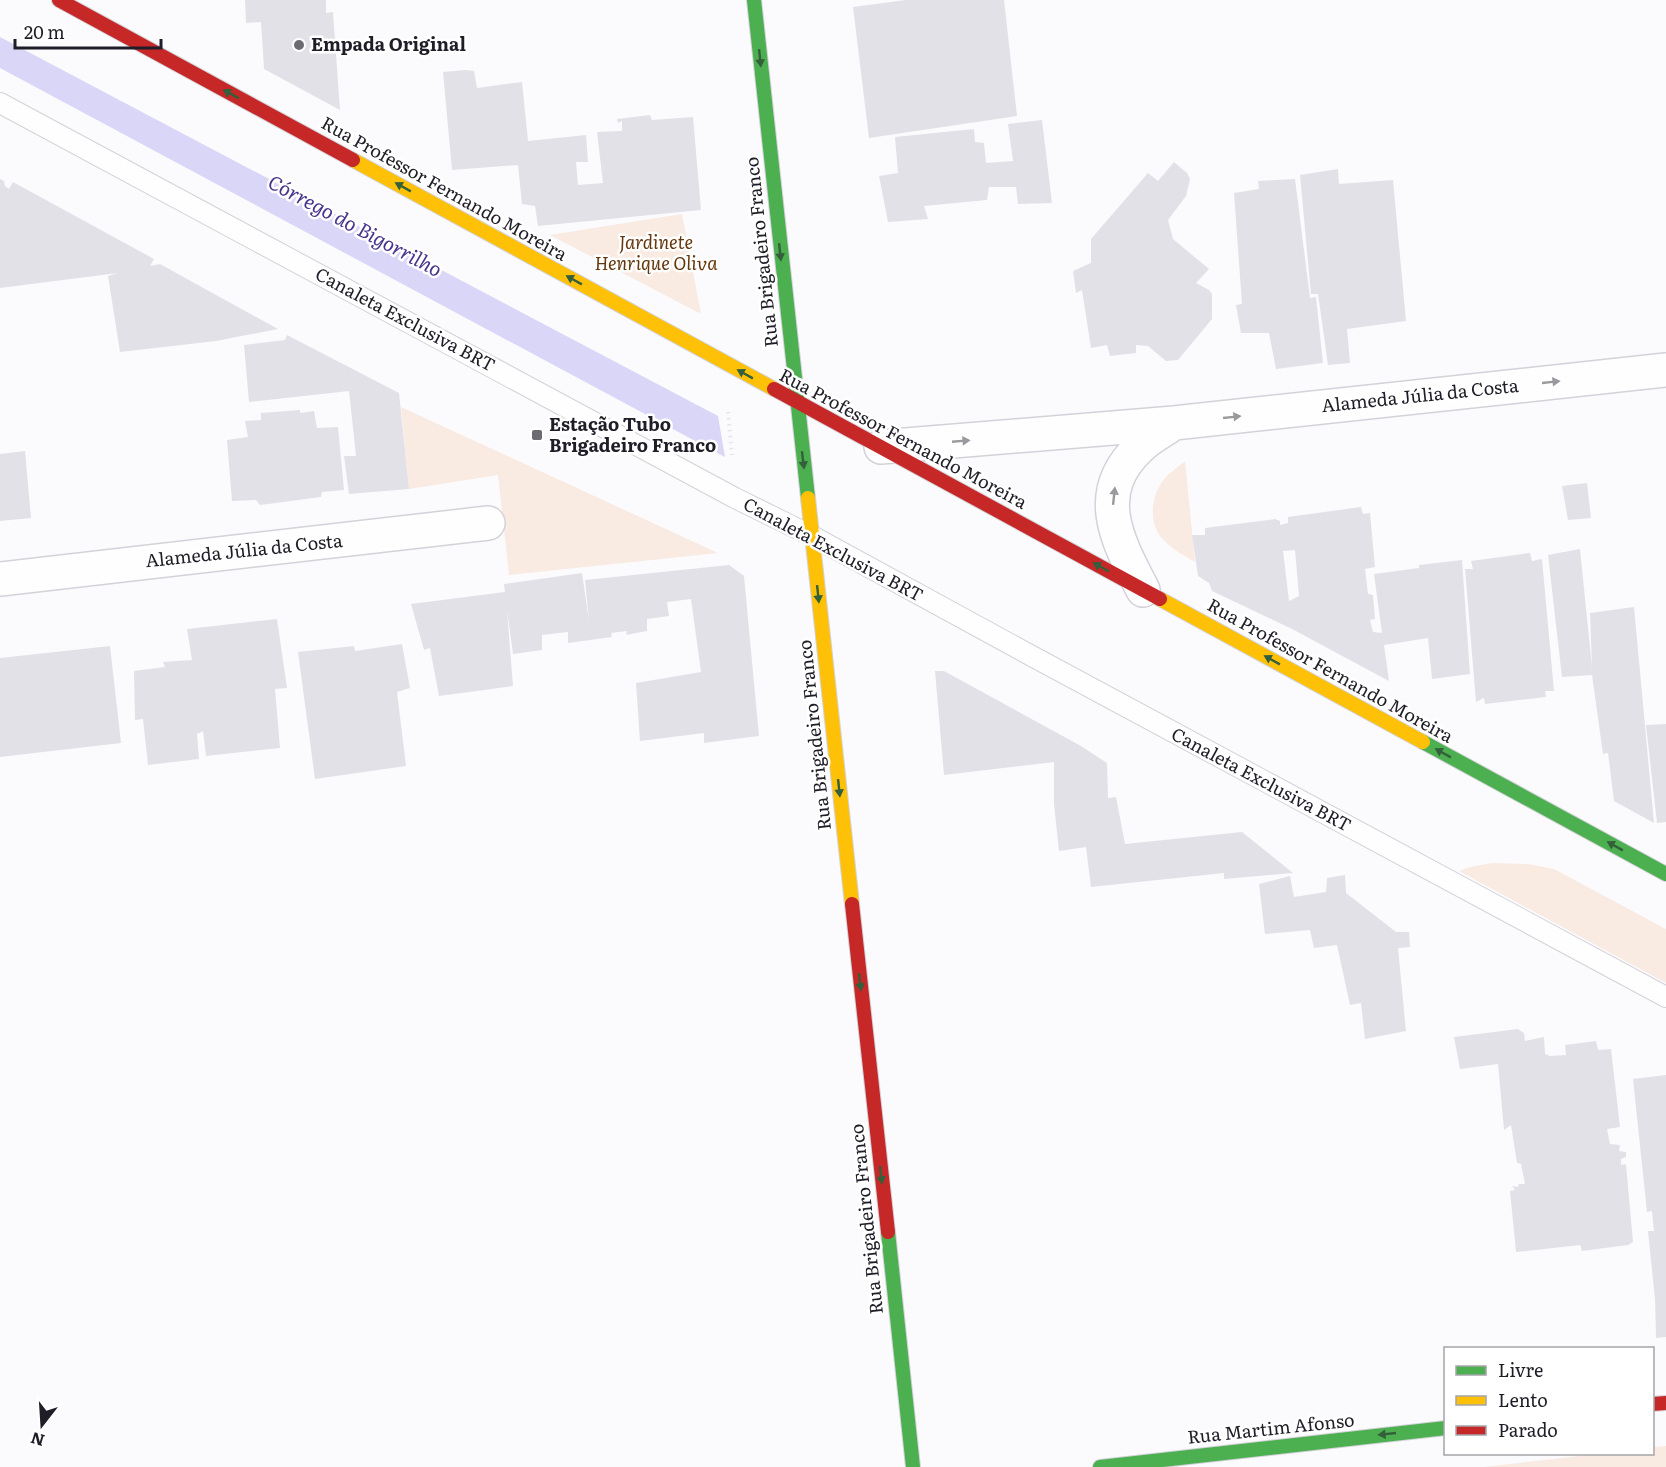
<svg xmlns="http://www.w3.org/2000/svg" width="1666" height="1467" viewBox="0 0 1666 1467" font-family="Literata,serif">
<style>
.green{fill:#f9eae2}
.water{fill:#d9d6f7}
.building{fill:#e2e1e8;fill-rule:evenodd}
.lines{fill:none;stroke-linecap:round;stroke-linejoin:round}
.lane-casing{stroke:#d3d2d9;stroke-width:22}
.street-casing{stroke:#d3d2d9;stroke-width:36}
.fast-casing{stroke:#d3d2d9;stroke-width:16}
.slow-casing{stroke:#d3d2d9;stroke-width:16}
.jam-casing{stroke:#d3d2d9;stroke-width:16}
.path{stroke:#e6e6e7;stroke-width:4;stroke-dasharray:1.5 4.5;stroke-linecap:butt}
.lane{stroke:#fefeff;stroke-width:20}
.street{stroke:#fefeff;stroke-width:33}
.fast{stroke:#4caf50;stroke-width:14}
.slow{stroke:#ffc107;stroke-width:14}
.jam{stroke:#c62828;stroke-width:14}
.oneway{fill:#335f3a}
.oneway2{fill:#9a999e}
.poi-dot{fill:#6c6b73;stroke:#fff;stroke-width:2}
.labels{text-anchor:middle;stroke-width:5;stroke-linejoin:round;paint-order:stroke}
.poi-label{font-size:18px;font-weight:bold;fill:#1f1e28;stroke:#fff;text-anchor:start}
.street-label{font-size:18px;fill:#1f1e28;stroke:#fff}
.park-label{font-size:18px;font-style:italic;fill:#64370d;stroke:#fff}
.water-label{font-size:20px;font-style:italic;fill:#49348b;stroke:#fff}
</style>
<rect width="100%" height="100%" fill="#fbfbfe"/>
<path class="green" d="M682,214l19,100 -151,-79z
M401,407l317,146 -209,22 -11,-100 -89,14z
M1185,461l10,101c-12,-7 -29,-16 -37,-29 -10,-18 -5,-43 9,-57 5,-5 12,-10 18,-15z
M1492,863l36,1 26,5 112,60v54l-207,-112 11,-4z
M1666,1446v21h-183l115,-13h54l1,-7z"/>
<path class="water" d="M0,37l718,379 7,41 -725,-389z"/>
<path class="building" d="M245,0h81v13l7,-1 7,98 -76,-41 -3,-47 -15,1z
M906,0h98l13,116 -148,22 -16,-131z
M466,70l8,1 3,17 45,-6 6,59 58,-6 2,27h-12l2,23 25,-2 -6,-51 25,-1v-10l-4,2 -1,-4 33,-4 2,5 41,-3 8,93 -163,16 -3,-20 -13,-2 -4,-39 -66,5 -9,-98z
M1042,120l10,83 -34,1 -2,-17h-27l-2,13 -63,6 4,13 -40,3 -9,-46 19,-3 -3,-36 79,-8 1,13 9,1 2,20 27,-2 -5,-37z
M1174,162l13,11 3,6 -4,17 -18,24 5,19 36,30 -13,14 13,7 3,4v25l-34,41 -12,1 -18,-15 -12,-1v8l-26,3 -3,-11 -16,3 -9,-58 -6,3 -3,-22 18,-8v-24l57,-66 10,8z
M1338,169l1,15 54,-4 13,141 -59,8 3,34 -22,2 -10,-71h-7l-11,-119z
M0,179l4,2 1,5 4,3 4,-7 141,77 -4,7 10,-2 118,65 -62,12 -96,11 -12,-76 10,-3 -118,15z
M1295,179l15,119 6,-1 7,66 -47,6 -7,-36h-28l-5,-28 6,-1 -8,-111 25,-4 -1,-8z
M287,335l112,58 10,96 -60,5 -5,-38h12l-7,-65 -100,11 -5,-57 41,-5z
M300,410v3l14,-2 3,17 21,-1 6,63 -22,2 -1,5 -61,8 -4,-5 -24,1 -5,-61 21,-3 -3,-16 16,-1v-7z
M25,451l6,67 -31,3v-67z
M1587,483l4,35 -23,2 -6,-34z
M1361,507l2,7 7,-1 5,54 -10,2 3,25 5,1 2,24 -5,1 3,12 9,1 -8,-59 45,-6v-3l43,-5 8,114 -38,5 -4,-41 -44,7 5,36 -97,-52 -80,-38 -3,-8 -11,-7 -6,-41h13v-7l70,-9 5,2v4l8,-2v-6zM1295,550l4,46 -10,5 -6,-50z
M1580,549l12,118 -2,-54 44,-6 20,216 -40,-22 -6,-48 -5,1 -11,-79 -30,2 -14,-122z
M1530,553l2,8 10,-2 12,132h-9l1,6 -61,7 -1,-6 -8,4 -11,-133h8l-2,-8z
M729,565l15,11 15,160 -55,7v-10l-64,8 -4,-58 65,-11 -10,-73 -24,3 2,14 -22,3v12l-21,4 1,-4 -16,2 1,4 -44,6v-11l-26,3v15l-29,4 -6,-44 6,76 -74,10 -9,-48 -6,2 -13,-46 94,-12 -1,-8 78,-11 7,48 -4,-41z
M277,619l10,69 -12,1 5,59 -74,8 -3,-25 -6,3 2,25 -51,6 -5,-46 -8,1 -1,-49 31,-4 -2,-5 29,-2 -5,-31z
M402,644l8,44 -13,4 9,74 -91,13 -17,-127 56,-6 1,5z
M110,646l11,97 -121,14v-99z
M935,671h9l137,75 26,17 1,35 8,-1 9,47 117,-12 51,41 -69,6v-6l-133,14 -5,-40 -27,4 -5,-47v-42l-110,13z
M1666,724v98l-9,1 -11,-98z
M1345,875l1,18 50,39h13l1,15 -12,1 8,83 -41,8 -4,-36 -11,2 -13,-60 -23,3 -4,-18 -45,4 -6,-50 31,-8 4,21 32,-5 1,-14z
M1518,1029l6,4 1,8 19,-4 1,17 5,2 16,-1 -1,-10 31,-4 2,9 13,-1 9,78 -13,2 3,15 10,1 -1,6 7,1v5l-5,2v6l5,-1 7,78 -5,3 -46,6 -2,-6 -64,7 -6,-61 5,-1 -3,-4 6,1 1,-3h6l-4,-20 -4,-1 -6,-38 -7,5 -6,-66 -38,5 -6,-32z
M1666,1075v262l-10,1 -1,-39 -7,-68h6l-2,-20 -5,1 -14,-133z"/>
<g class="lines">
<g class="lane-casing">
<path id="lane" d="M0,103l735,395 77,38 218,119 636,342"/>
</g>
<g class="street-casing">
<path id="street" d="M881,447l293,-24 492,-53
M0,579l488,-56
M1143,590c-26,-50 -52,-97 -3,-143 9,-9 23,-16 34,-24"/>
</g>
<g class="fast-casing">
<path id="fast" d="M754,0l54,498
M1423,742l243,132
M888,1232l25,235
M1100,1467l346,-39"/>
</g>
<g class="slow-casing">
<path id="slow" d="M353,160l421,229
M808,498l44,406
M1160,599l263,143"/>
</g>
<g class="jam-casing">
<path id="jam" d="M59,0l294,160
M774,389l386,210
M852,904l36,328
M1652,1404l14,-1"/>
</g>
<path class="path" d="M728,412l4,43"/>
<use href="#lane" class="lane"/>
<use href="#street" class="street"/>
<use href="#fast" class="fast"/>
<use href="#slow" class="slow"/>
<use href="#jam" class="jam"/>
</g>
<defs><path id="oneway-solid" d="M-6-.8H1V-3.2L6.5 0L1 3.2V.8H-6Z" transform="scale(1.5)"/></defs>
<g class="oneway">
<use href="#oneway-solid" transform="translate(760 58) rotate(84)"/>
<use href="#oneway-solid" transform="translate(231 94) rotate(-151)"/>
<use href="#oneway-solid" transform="translate(403 187) rotate(-151)"/>
<use href="#oneway-solid" transform="translate(780 252) rotate(84)"/>
<use href="#oneway-solid" transform="translate(574 280) rotate(-151)"/>
<use href="#oneway-solid" transform="translate(745 374) rotate(-151)"/>
<use href="#oneway-solid" transform="translate(803 460) rotate(83)"/>
<use href="#oneway-solid" transform="translate(1101 567) rotate(-151)"/>
<use href="#oneway-solid" transform="translate(818 594) rotate(84)"/>
<use href="#oneway-solid" transform="translate(1272 660) rotate(-151)"/>
<use href="#oneway-solid" transform="translate(1443 753) rotate(-151)"/>
<use href="#oneway-solid" transform="translate(839 788) rotate(84)"/>
<use href="#oneway-solid" transform="translate(1615 846) rotate(-151)"/>
<use href="#oneway-solid" transform="translate(860 982) rotate(84)"/>
<use href="#oneway-solid" transform="translate(881 1175) rotate(84)"/>
<use href="#oneway-solid" transform="translate(1387 1434) rotate(174)"/>
</g>
<g class="oneway2">
<use href="#oneway-solid" transform="translate(1551 382) rotate(-6)"/>
<use href="#oneway-solid" transform="translate(1232 417) rotate(-6)"/>
<use href="#oneway-solid" transform="translate(961 441) rotate(-5)"/>
<use href="#oneway-solid" transform="translate(1114 496) rotate(-84)"/>
</g>
<g class="poi-dot">
<circle cx="299" cy="45" r="6"/>
<rect x="531" y="429" width="12" height="12" rx="3"/>
</g>
<g class="labels">
<g class="poi-label">
<text x="311" y="51">Empada Original</text>
<text x="549" y="431">Estação Tubo<tspan x="549" dy="21">Brigadeiro Franco</tspan></text>
</g>
<g class="street-label">
<text transform="translate(444 189) rotate(29)" y="6">Rua Professor Fernando Moreira</text>
<text transform="translate(762 252) rotate(-96)" y="6">Rua Brigadeiro Franco</text>
<text transform="translate(405 320) rotate(28)" y="6">Canaleta Exclusiva BRT</text>
<text transform="translate(1420 396) rotate(-6)" y="6">Alameda Júlia da Costa</text>
<text transform="translate(903 439) rotate(28)" y="6">Rua Professor Fernando Moreira</text>
<text transform="translate(833 550) rotate(28)" y="6">Canaleta Exclusiva BRT</text>
<text transform="translate(244 551) rotate(-6)" y="6">Alameda Júlia da Costa</text>
<text transform="translate(1330 671) rotate(29)" y="6">Rua Professor Fernando Moreira</text>
<text transform="translate(815 735) rotate(-96)" y="6">Rua Brigadeiro Franco</text>
<text transform="translate(1261 780) rotate(28)" y="6">Canaleta Exclusiva BRT</text>
<text transform="translate(867 1219) rotate(-96)" y="6">Rua Brigadeiro Franco</text>
<text transform="translate(1271 1429) rotate(-6)" y="6">Rua Martim Afonso</text>
</g>
<g class="park-label">
<text x="656" y="249">Jardinete<tspan x="656" dy="21">Henrique Oliva</tspan></text>
</g>
<g class="water-label">
<text transform="translate(355 226) rotate(28)" y="7">Córrego do Bigorrilho</text>
</g>
</g>
<rect x="1444" y="1347" width="210" height="108" fill="#ffffff" stroke="#a5a5a9" stroke-width="1.5"/>
<rect x="1456" y="1366" width="30" height="9" fill="#4caf50" stroke="#a5a5a9" stroke-width="1.5"/>
<text x="1498" y="1377" font-size="18" fill="#1f1e28">Livre</text>
<rect x="1456" y="1396" width="30" height="9" fill="#ffc107" stroke="#a5a5a9" stroke-width="1.5"/>
<text x="1498" y="1407" font-size="18" fill="#1f1e28">Lento</text>
<rect x="1456" y="1426" width="30" height="9" fill="#c62828" stroke="#a5a5a9" stroke-width="1.5"/>
<text x="1498" y="1437" font-size="18" fill="#1f1e28">Parado</text>
<g transform="translate(42 1425) rotate(197)" stroke="#ffffff" stroke-width="4.5" paint-order="stroke">
<path d="M0-4.5L10 22L0 15L-10 22Z" fill="#1f1e28"/>
<text y="-9" font-size="16" font-weight="bold" text-anchor="middle" fill="#1f1e28">N</text>
</g>
<path d="M15 39v9h146v-9" fill="none" stroke="#1f1e28" stroke-width="3"/>
<text x="24" y="39" font-size="18" fill="#1f1e28" stroke="#ffffff" stroke-width="4.5" paint-order="stroke">20 m</text>
</svg>
